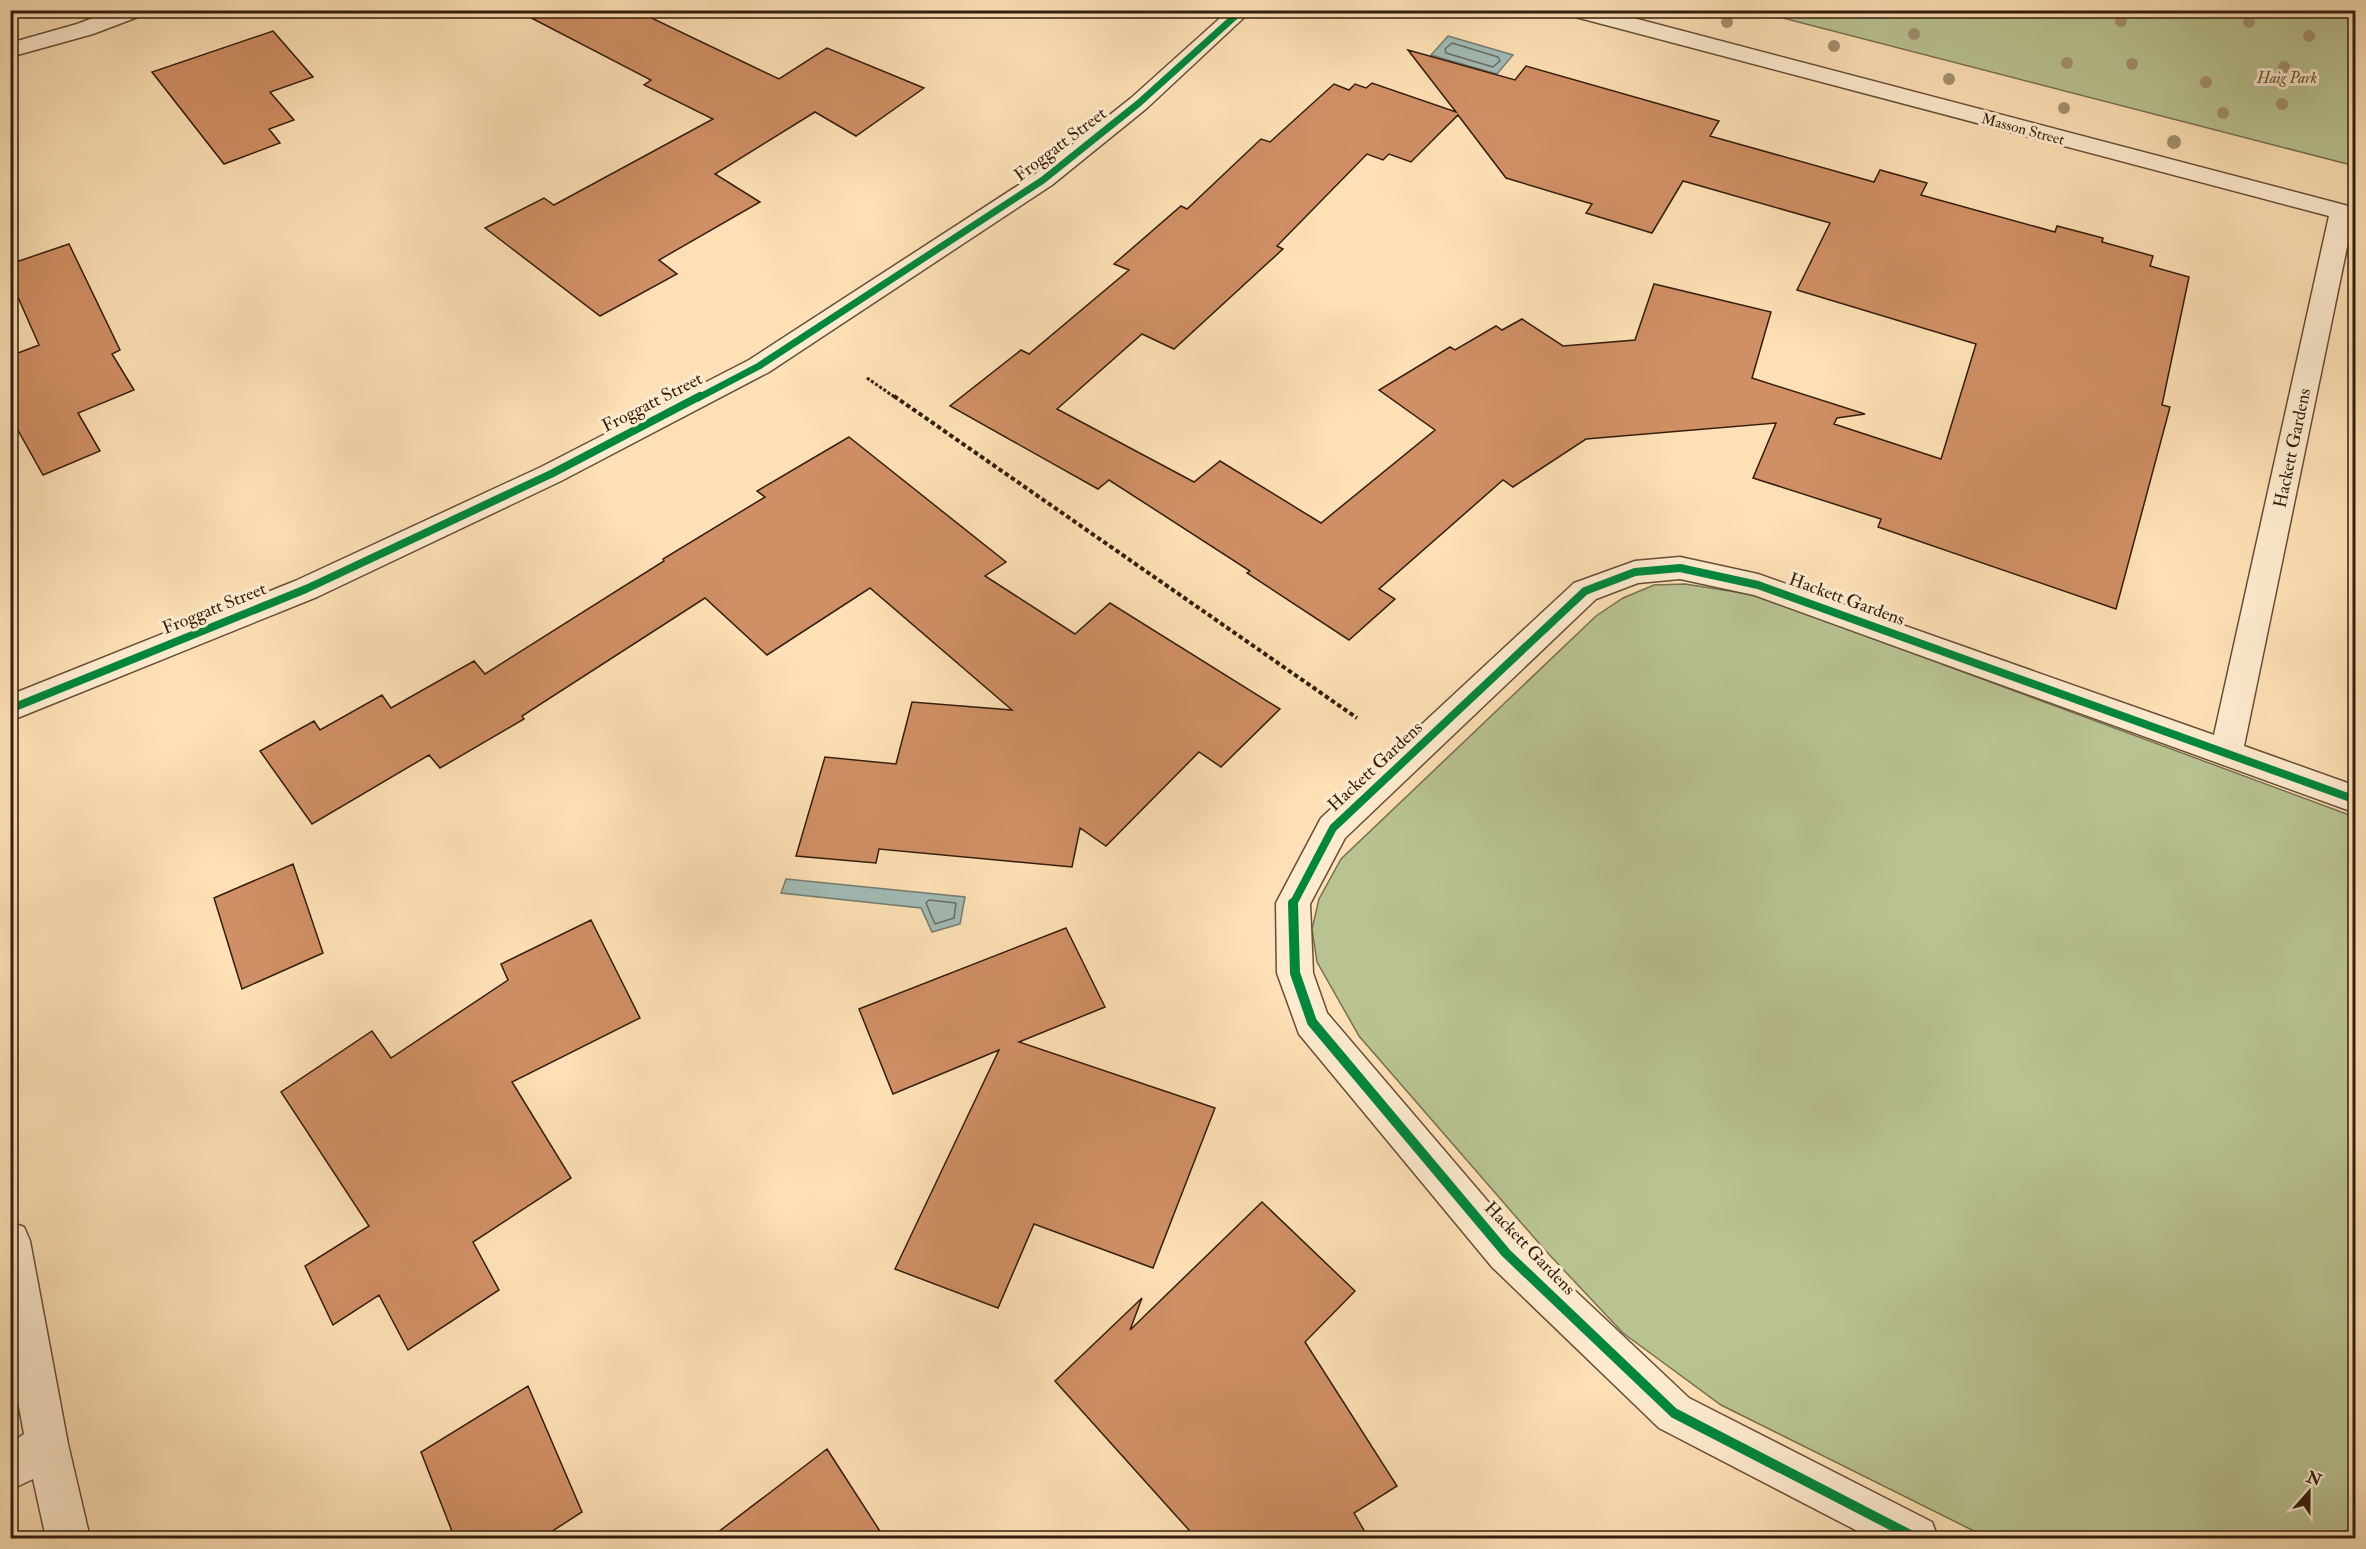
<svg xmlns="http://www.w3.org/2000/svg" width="2366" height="1549" viewBox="0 0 2366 1549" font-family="'IM FELL Double Pica',serif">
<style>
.green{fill:#b9c392;stroke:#767050;stroke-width:1.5}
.water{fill:#a1bbb5;stroke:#757c72;stroke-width:1.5}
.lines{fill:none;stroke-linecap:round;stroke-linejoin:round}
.shore{stroke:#6a6c61;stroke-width:1.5}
.building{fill:#d08f64;stroke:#331d0d;stroke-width:1.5;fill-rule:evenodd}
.minor-casing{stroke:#664e37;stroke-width:3}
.path-far1{stroke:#331d0d;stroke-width:3;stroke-dasharray:3 2;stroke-linecap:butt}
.path{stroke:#331d0d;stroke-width:4;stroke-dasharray:4.5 3;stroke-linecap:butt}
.minor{fill:#feebcf;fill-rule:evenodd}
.cycleway-far2-casing{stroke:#feebcf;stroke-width:10}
.cycleway-far1-casing{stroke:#feebcf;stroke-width:12}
.cycleway-casing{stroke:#feebcf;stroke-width:14}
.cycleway-far2{stroke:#00873e;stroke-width:7}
.cycleway-far1{stroke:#00873e;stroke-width:8}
.cycleway{stroke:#00873e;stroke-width:10}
.tree{fill:#a4906f}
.labels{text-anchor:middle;stroke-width:6;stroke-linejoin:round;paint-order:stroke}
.far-park-label{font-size:15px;font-style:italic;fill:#5b4f35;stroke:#feebcf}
.far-street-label{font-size:15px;fill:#331d0d;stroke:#feebcf}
.street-label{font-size:18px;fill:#331d0d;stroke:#feebcf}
</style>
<rect width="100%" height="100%" fill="#fde0b5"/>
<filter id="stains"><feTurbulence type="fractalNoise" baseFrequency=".00333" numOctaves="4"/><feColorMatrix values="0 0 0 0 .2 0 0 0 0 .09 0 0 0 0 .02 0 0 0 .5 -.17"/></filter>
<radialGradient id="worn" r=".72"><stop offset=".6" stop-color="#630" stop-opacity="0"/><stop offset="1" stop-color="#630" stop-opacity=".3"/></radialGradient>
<path class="green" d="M1756,11h599v155z
M1685,584l70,11 600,222v721h-367l-267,-133 -98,-72 -79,-84 -185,-213 -42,-74 -5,-33 7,-30 22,-40 255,-243 27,-18 31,-13z"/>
<path class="water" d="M1448,36l65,19 -16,19 -66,-19z
M786,879l179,18 -5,27 -28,8 -11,-24 -140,-15z"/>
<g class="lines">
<path class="shore" d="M1452,43l46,14 2,4 -7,6 -47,-14 -1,-4z
M929,900l27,3 -2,15 -19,6 -9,-21z"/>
</g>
<path class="building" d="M516,10h119l144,69 48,-31 97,40 -68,48 -41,-24 -100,62 45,28 -101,58 18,14 -77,42 -115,-88 59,-30 10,7 159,-86 -69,-34 7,-5z
M273,31l40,46 -43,15 24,28 -25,9 11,14 -56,21 -72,-92z
M1408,50l107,30 11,-14 193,55 -9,15 164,46 6,-12 47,13 -6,12 134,37 2,-6 46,12 -1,4 51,14 -3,10 39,11 -27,128 8,2 -54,202 -238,-82 3,-8 -128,-41 23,-55 -190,16 -73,48 -10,-7 -124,109 16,10 -46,41 -102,-67 3,-2 -141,-91 -11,9 -148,-83 71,-56 8,4 100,-84 -15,-6 67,-58 6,3 74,-70 9,3 64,-58 15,6 6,-6 11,4 6,-5 84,29zM1458,115l48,63 86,26 -6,9 66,20 31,-52 147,42 -33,67 179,54 -35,115 -107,-35 3,-6 28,-4 -113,-36 19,-66 -117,-28 -19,56 -72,6 -41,-27 -20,11 -6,-4 -41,24 -5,-3 -71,43 56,40 -114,93 -101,-62 -26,21 -137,-73 85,-75 32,15 109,-100 -6,-3 90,-92 16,6 6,-6 22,8z
M69,244l51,106 -8,4 22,36 -56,23 22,38 -57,24 -33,-59v-60l29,-11 -29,-66v-15z
M849,437l157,125 -21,14 90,58 35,-31 170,106 -59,58 -22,-15 -93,94 -26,-18 -8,39 -193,-18 -3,14 -80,-7 29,-99 71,7 16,-62 100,8 -142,-122 -103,67 -62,-57 -183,118 2,3 -84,49 -11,-13 -117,69 -52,-73 54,-30 6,9 62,-35 9,13 83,-47 11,13 179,-113 -1,-2 102,-62 -8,-6z
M293,864l30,89 -81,36 -28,-91z
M591,920l49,98 -128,64 59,96 -98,64 26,48 -91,60 -29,-55 -46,30 -28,-59 64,-40 -88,-134 91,-61 19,27 117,-78 -7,-16z
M1066,928l39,79 -86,35 196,66 -62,160 -119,-44 -36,84 -103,-39 104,-219 -106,44 -34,-85z
M1262,1202l93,89 -50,51 92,144 -43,27 15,26h-172l-142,-158 87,-83 -12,32z
M528,1386l54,126 -42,27h-85l-34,-87z
M827,1449l58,90h-176z"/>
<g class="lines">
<g class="minor-casing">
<path id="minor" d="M114,10h31l-2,5 -50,19 -83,23v-14l67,-19z
M1229,10h23l-105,98 -95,77 -283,187 -208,109 -244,116 -307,124v-26l285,-114 246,-114 208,-107 285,-185 97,-77z
M1566,10h37l753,198v15h-4l-108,523 112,40v27l-602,-218 -74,-16 -42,4 -42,16 -251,239 -35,66 3,69 14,40 193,226 169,159 243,124 6,16h-67l-212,-110 -167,-161 -193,-233 -22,-61 -1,-70 45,-85 253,-235 61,-22 45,-4 78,17 456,161 115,-519 -761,-201z
M10,1222l14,5 6,14 38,203 22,94h-44l-13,-59 -23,11v-47l14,-9 -14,-76z"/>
</g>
<path class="path-far1" d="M867,378l29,20"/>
<path class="path" d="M894,396l463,322"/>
<use href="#minor" class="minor"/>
<g class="cycleway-far2-casing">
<path id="cycleway-far2" d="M698,398l61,-32 284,-186 96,-77 103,-93"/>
</g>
<g class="cycleway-far1-casing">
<path id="cycleway-far1" d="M10,709l296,-120 245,-115 149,-78
M1293,904l40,-76 252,-237 50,-19 45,-4 78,17 598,215"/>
</g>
<g class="cycleway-casing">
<path id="cycleway" d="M1293,903l2,70 17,49 194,231 168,160 242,125"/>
</g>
<use href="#cycleway-far2" class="cycleway-far2"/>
<use href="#cycleway-far1" class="cycleway-far1"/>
<use href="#cycleway" class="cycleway"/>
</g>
<g class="tree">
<circle cx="2121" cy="21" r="6"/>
<circle cx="1727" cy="22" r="6"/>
<circle cx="2249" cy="22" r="6"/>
<circle cx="1914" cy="34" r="6"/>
<circle cx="2309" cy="36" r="6"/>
<circle cx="1834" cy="46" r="6"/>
<circle cx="2067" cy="63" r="6"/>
<circle cx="2132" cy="64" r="6"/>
<circle cx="2284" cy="67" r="6"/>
<circle cx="1949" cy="79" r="6"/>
<circle cx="2206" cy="82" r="6"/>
<circle cx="2282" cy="104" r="6"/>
<circle cx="2064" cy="108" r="6"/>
<circle cx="2223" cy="113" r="6"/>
<circle cx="2174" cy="142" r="7"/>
</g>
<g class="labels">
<g class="far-park-label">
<text x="2287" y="83">Haig Park</text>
</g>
<g class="far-street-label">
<text transform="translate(2023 129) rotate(15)" y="5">Masson Street</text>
</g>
<g class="street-label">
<text transform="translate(1060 144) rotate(-37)" y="6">Froggatt Street</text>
<text transform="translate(652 402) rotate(-27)" y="6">Froggatt Street</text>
<text transform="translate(2292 448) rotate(-78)" y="6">Hackett Gardens</text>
<text transform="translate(1847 599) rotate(20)" y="6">Hackett Gardens</text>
<text transform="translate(214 608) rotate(-22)" y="6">Froggatt Street</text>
<text transform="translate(1375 766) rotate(-43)" y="6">Hackett Gardens</text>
<text transform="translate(1530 1248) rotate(46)" y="6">Hackett Gardens</text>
</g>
</g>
<rect width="2366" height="1549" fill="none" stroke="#fde0b5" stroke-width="36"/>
<rect x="12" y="12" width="2342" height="1525" fill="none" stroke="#331d0d" stroke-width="3"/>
<rect x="18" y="18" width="2330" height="1513" fill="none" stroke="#331d0d" stroke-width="1.5"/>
<g transform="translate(2309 1492) rotate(21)" stroke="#feebcf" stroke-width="4.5" paint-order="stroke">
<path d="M0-4.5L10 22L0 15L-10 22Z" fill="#331d0d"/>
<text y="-9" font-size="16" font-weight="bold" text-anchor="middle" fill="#331d0d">N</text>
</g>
<rect width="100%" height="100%" filter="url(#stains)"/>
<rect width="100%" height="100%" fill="url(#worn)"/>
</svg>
